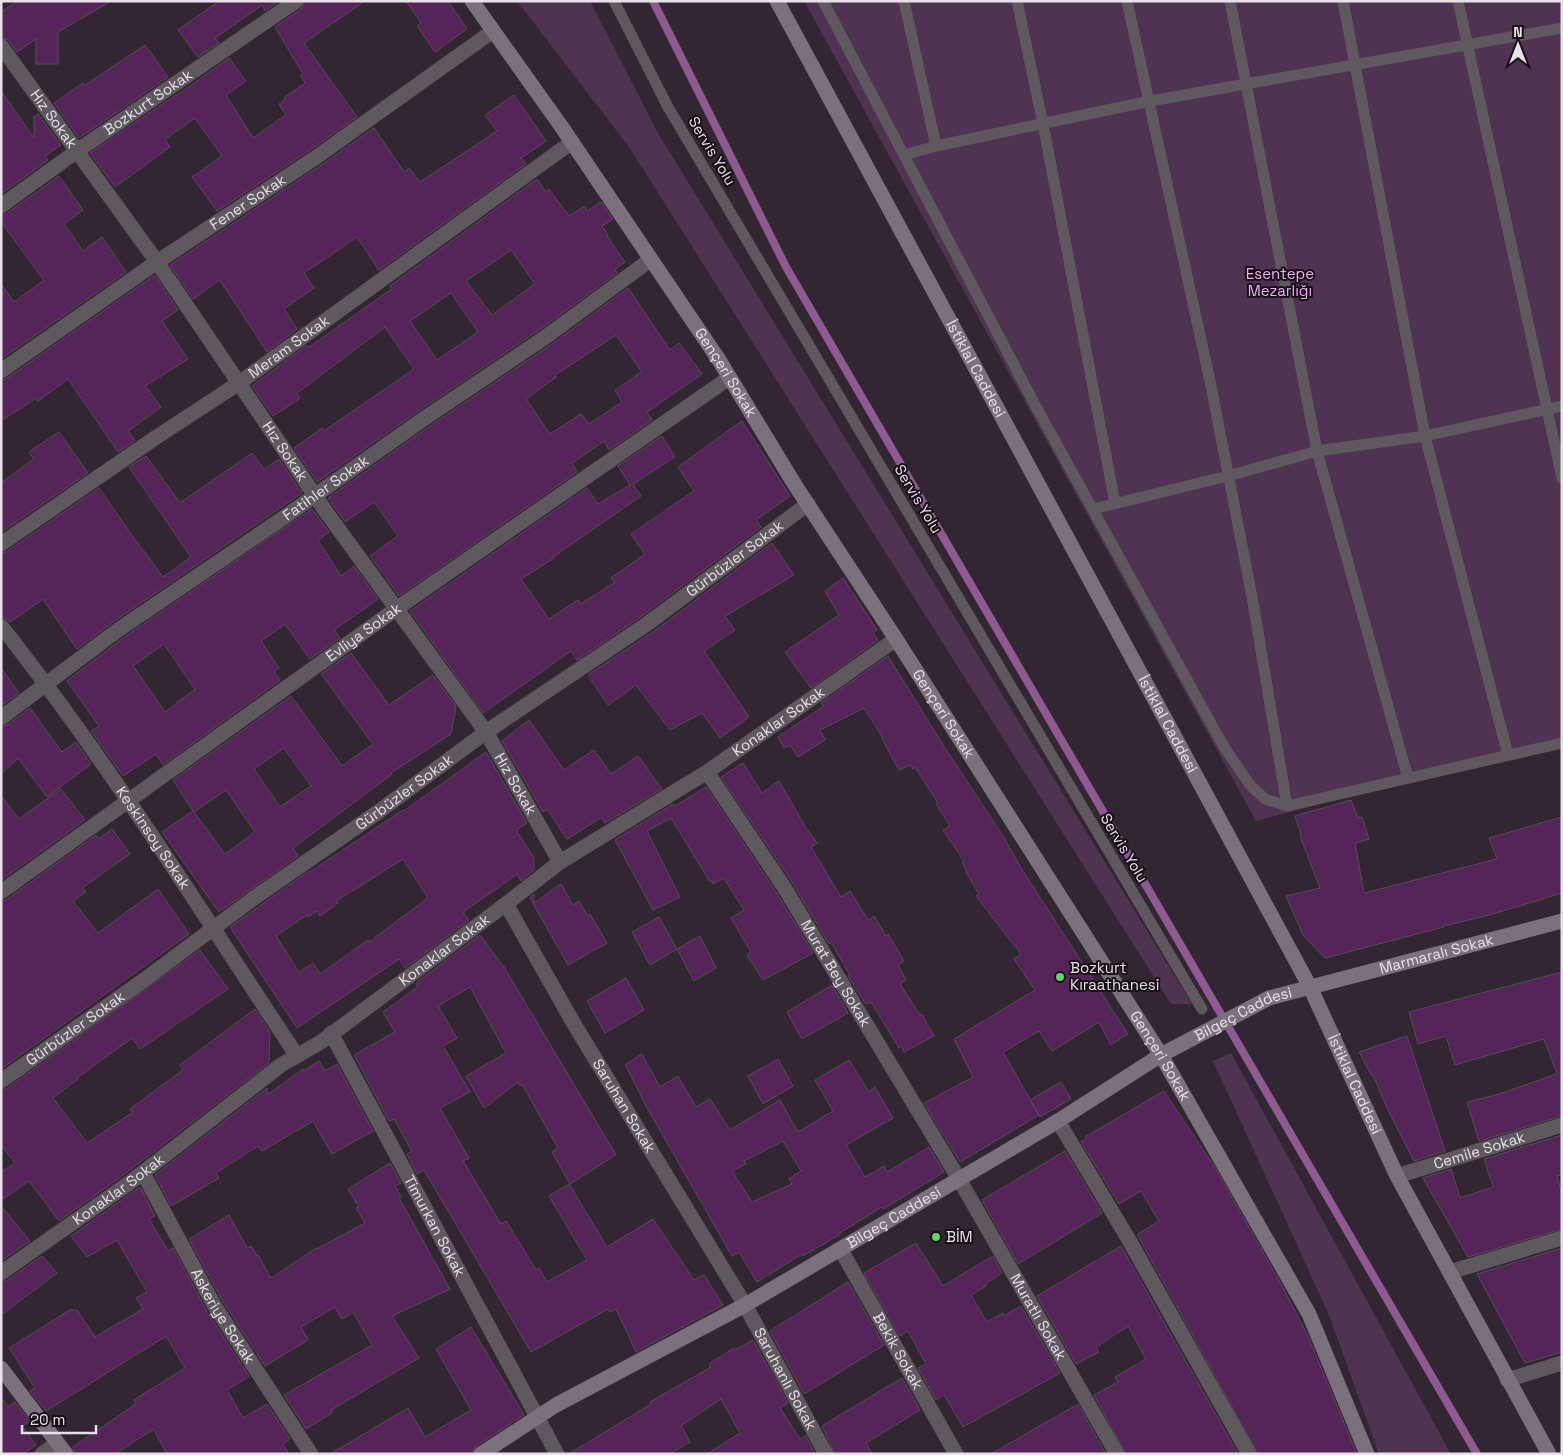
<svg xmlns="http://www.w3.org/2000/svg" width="1563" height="1455" viewBox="0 0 1563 1455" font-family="'Space Grotesk',sans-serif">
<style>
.green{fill:#503252}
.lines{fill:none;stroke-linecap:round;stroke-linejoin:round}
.stream{stroke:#8f5a92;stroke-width:8}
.building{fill:#552459;stroke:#5a4b5a;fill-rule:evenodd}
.lane{stroke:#5f585f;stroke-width:11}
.street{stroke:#5f585f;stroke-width:15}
.secondary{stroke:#7b717c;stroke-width:15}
.poi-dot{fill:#61d46a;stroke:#171117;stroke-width:2}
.labels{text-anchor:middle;stroke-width:4;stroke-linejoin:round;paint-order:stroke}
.street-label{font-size:15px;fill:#e9e1e9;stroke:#171117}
.park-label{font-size:15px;fill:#f7abfb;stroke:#171117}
.poi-label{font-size:15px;fill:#e9e1e9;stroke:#171117;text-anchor:start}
</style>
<rect width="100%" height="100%" fill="#322633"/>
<path class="green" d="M517,1h73l68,132 534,871h-21l-542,-857z
M804,1h758v742l-54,12 -252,66z
M1231,1053l220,401h-72l-50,-139 -116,-254z"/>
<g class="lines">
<path class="stream" d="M653,1l133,266 691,1187"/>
</g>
<path class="building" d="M18,1h93l-53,31v32h-22v-25l-19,13 -9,-12 -7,-3v-25z
M219,1h60l-14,10 -3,-6 -44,31 -3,2 4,5 -21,14 -20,-27z
M305,1h60l-61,42 53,74 -47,33 -93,61 -25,-34 30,-21 -27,-38 -30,21 5,8 -55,40 -25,-34 89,-60v1l50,-36 17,23 -20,14 27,43 33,-23 -7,-11 6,-4 -1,-2 21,-15 -4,-7 2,-2 -28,-47 26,-18z
M406,1h42l19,28 -32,23 -18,-26 4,-3z
M145,45l23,32 -89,61 -25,-35 29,-20 1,3z
M1,91l33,47v-21l4,-3 23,31 -16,11 3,4 -47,34z
M514,95l32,46 -25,17 5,6 -147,106 -22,-33 -53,36 10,15 -30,21 13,20 -30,23 -47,-72 -27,19 -23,-34 150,-99 54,-38 30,44 5,-4 11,14 77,-51 -12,-16z
M59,176l24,34 -19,14 19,27 19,-14 24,35 -125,87v-75l13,18 30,-22 -43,-58v-7l5,-1z
M537,179l9,13 3,-3 20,27 16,-10 2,5 14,-9 12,17 -11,7 6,9 -1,1 18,26 -10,7 2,4 -75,55 -125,84 -100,70 -23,-34 28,-20 2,3 90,-62 -29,-42 -88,66 3,5 -27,18 -21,-30 55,-41 2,2 83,-58 -2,-3zM511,250l24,34 -43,31 -26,-34zM451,293l27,39 -41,28 -27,-39z
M155,275l23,35 -16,11 26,38 -43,27 16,21 -33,24 7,10 -17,11 -50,-73 -30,22 -2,-3 -35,23v-41l5,-1z
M628,288l42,62 9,-7 23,31 -55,38 5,8 -43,30 -5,-9 -32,22 5,9 -178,124 -29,-40 28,-20 -24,-34 -29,20 -17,-24 99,-70 125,-84zM616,335l26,37 -27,18 7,12 -33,22 -8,-10 -31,20 -24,-35 30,-22 -1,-2z
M742,421l48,75 -34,24 5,7 -119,89 -65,44 -6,-9 -88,62 -73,-102 177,-123 11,16 32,-19 -12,-19 44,-30 13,21 -42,27 8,12 -88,61 1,1 -33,21 28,40 29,-19 3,4 34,-22 -4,-4 34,-24 -14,-20 63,-43 -16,-24z
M59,432l29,41 -87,59v-49l33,-24 -5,-7z
M252,453l12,16 15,-10 23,34 -189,129 -36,27 -34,-50 -33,23 -5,-4 -4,-1v-64l5,-1 93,-64 44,63h1l19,26 28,-20 -62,-90 17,-11 34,47z
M312,509l17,23 -11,8 23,36 13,-10 24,33 -44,31 6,8 -30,21 -25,-35 -24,17 18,27 -5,4 6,8 -117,85 -7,-11 -33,22 -32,-45 8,-5 -32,-45 56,-43zM164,644l31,45 -30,23 -32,-46z
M772,543l22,32 -69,41 10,14 -31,21 45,66 -29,21 -18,-25 -32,17 -34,-45 -28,20 -20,-30 65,-43z
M843,578l34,52 -4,3 5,7 -67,48 -26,-36 54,-37 -14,-24z
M351,653l38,52 44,-30 23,31 -5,28 -60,39 1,1 -99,74 5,8 -79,56 -57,-80 31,-21 -20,-31 118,-84 51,70 31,-22 -52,-70zM284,748l27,38 -31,21 -26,-38zM226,790l29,42 -30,22 -31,-42z
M888,656l55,89 60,91 18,32 107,166 -17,11 -12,-23 -47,29 -13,-20 -36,21 36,63 -79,47 -36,-59 49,-26 -19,-38 81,-49 -21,-31 7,-5 -45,-58 3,-2 -13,-22h1l-5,-10 2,-1 -21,-31 7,-4 -14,-22 2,-1 -23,-36 -2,2 -3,-4 -11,5 -17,-31 1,-1 -19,-30 -44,22 5,10 -27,17 -8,-12 -6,3 -6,-11 46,-31 -3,-3z
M1,668l18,25 -18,13z
M30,708l32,44 14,-10 15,22 -44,33 -29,-39 -17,16v-47l6,-2z
M529,720l35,50 30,-20 17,24 27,-18 24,33 -57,34 -3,-6 -35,22 -20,-30 -4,3 -41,-71z
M486,752l41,71 -11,7 18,28v12l-13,11 -4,-7 -54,38 6,8 -64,48 -6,-9 -102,69 -67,-101 79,-56 1,1 93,-62 1,1zM403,859l25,39 -59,44 -1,-2 -48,34 -7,-11 -14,9 -23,-36 31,-21 1,2 9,-6 3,5 18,-13 -2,-2z
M743,763l19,30 17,-12 27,47 11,15 -6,4 30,50 9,-6 18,29 6,-4 12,20 2,-2 16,27 -6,4 8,15 -6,4 20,31 2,-1 12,22 -30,16 -2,-6 -3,2 -28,-46 -4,2 -2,-1 -17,-27 2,-1 -19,-33 -2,2 -37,-62 -71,-105z
M706,787l70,105 37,61 -50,27 -16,-25 4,-3 -20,-34 13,-8 -20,-32 -11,6 -1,-3 -2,1 -39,-64 -24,13 33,66 -27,13 -38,-70 58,-36 2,2z
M61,789l24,31 -84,60v-84l18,23z
M1351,800l7,18 4,-1 7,22 -14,4 9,50 133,-34 -8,-21 73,-21v76l-76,23 -43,10 1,1 -119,31 -22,-23 -17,-39 34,-8 -20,-52 1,-1 -6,-19z
M112,829l18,25 -48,34 4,4 -13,9 25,32 60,-44 31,45 -188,135v-168l5,-1 90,-65 3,4z
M561,884l12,21 6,-4 8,14 3,-1 17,29 -39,22 -38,-67 4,-4v9z
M659,917l18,32 -27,16 -18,-33z
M480,935l24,32 112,188 -46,29 -18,-32 6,-4 -36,-64 -2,2 -2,-4 -34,26 -18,-32 40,-23 -36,-66 -32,19 19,32 -14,8 27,46 -30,16 29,50 -6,3 38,63 5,-3 30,49 3,-2 8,14 40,-22 -38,-64 20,-12 38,63 46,-28 41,61 10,-5 19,30 -87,47 -20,-43 -6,3 -2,-3 -77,43 -107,-182 -7,4 -10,-20 5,-3 -18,-32 -5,2 -35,-66 41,-23 -12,-20 35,-25 -2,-4z
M700,936l16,32 -22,13 -17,-32z
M200,950l28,39 -88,60 -8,-11 -54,39 1,1 -26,20 34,45 46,-31 -3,-3 53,-39 -3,-5 75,-56 15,23 -1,31 -147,113 -63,45 -30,-40 -28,19v-28l14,-9 -14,-18v-55l5,-1z
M1562,972v144l-83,25 -12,-39 29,-7 61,-21 -13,-35 -89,26 -9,-29 -28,8 -9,-32z
M626,978l18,32 -39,23 -18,-32z
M832,985l16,28 -46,26 -15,-27z
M1407,1036l38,115 -31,10 -26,-51 -15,-35 -1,1 -13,-24z
M642,1054l18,33 18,-11 18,31 14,-8 20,31 50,-30 18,32 35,-21 -18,-31 34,-20 20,32 6,-5 18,31 -47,27 19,32 19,-11 3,6 42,-25 15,25 -61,37 -1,-2 -44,27 1,1 -36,21 -1,-2 -45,28 -18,-30 -7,4 -91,-159h1l-17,-32zM783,1141l18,30 -12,8 3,5 -40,18 -20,-31 14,-7 -2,-3z
M778,1059l15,27 -30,18 -15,-28z
M319,1061l6,10 12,-7 36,67 -41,23 -19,-33 -51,30 -4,-5 -42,27 3,5 -48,28 -16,-31 112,-87v7l36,-26 1,2z
M1061,1082l10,17 -31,18 -10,-17z
M1164,1091l52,78 65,115 26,50 50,120h-99l-120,-218v-2l21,-13 -18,-30 -22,13 -38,-62 5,-3 -1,-2z
M1562,1135v40l-5,1 5,19v34l-94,28 -45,-79 28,-9 9,29 33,-11 -9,-28z
M1065,1151l37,62 -84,51 -36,-64z
M390,1163l11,20 -6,3 6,11 -2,1 51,91 -58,27 27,42 -88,52 1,3 -26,16 -22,-34 88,-50 -19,-33 -11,7 -7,-12 -34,20 7,13 -43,26 -43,-66 -33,-61 40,-24 18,33 4,-2 6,10 1,-1 13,23 45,-30 1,1 48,-26 -9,-15 3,-1 -11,-18z
M140,1187l15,29 -6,3 19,32 5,-3 33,62 43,66 -22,14 16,28 24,-14 23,35 -7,5 6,10h-122l-13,-24h-2l-37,24h-40l-2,-7 63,-43 -2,-4 51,-32 -19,-32 -120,75 -16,-20 5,-3 -26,-40 61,-38h7l18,27 48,-28 -7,-11 11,-6 -30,-52 -30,17 -16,-21z
M1,1206l29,35 -29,20z
M916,1243l27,43 50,-30 9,17 -17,11 1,2 -15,9 16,27 16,-9 1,3 17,-10 39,67 -97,54 -19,-32 -8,5 -18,-32 8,-4 -18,-33 -8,5 -36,-63z
M1121,1246l117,208h-112l-32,-59 24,-13 -3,-5 31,-18 -18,-33 -32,21 3,5 -23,12 -39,-68z
M1562,1248v104l-37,11 -48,-89z
M42,1256l15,17 -56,42v-33l5,-1z
M848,1282l36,63 -80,49 -34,-63z
M471,1327l53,88 -48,31 -4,8h-142l78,-46 17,29 46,-27 -35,-61z
M753,1340l35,63 -8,5 20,31 6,-3 9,18h-108l33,-21 -19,-34 -40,27 9,16 -21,12h-100l82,-50 -1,-2 61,-35 -2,-3 25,-16 1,2z
M902,1378l18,32 -54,33 6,11h-37l-13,-28z
M1,1397l7,10 7,-5 15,19 -8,5 14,19 -14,9h-21z
M1078,1404l28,50h-115z"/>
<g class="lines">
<path class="lane" d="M614,1l54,106 534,902
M823,1l211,402 190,344 26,38 15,14 22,7 275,-63
M904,1l32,145 214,-45 412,-73
M1017,1l26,123 72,379
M1127,1l83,380 43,221 34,204
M1230,1l87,450 91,327
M1343,1l82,435 83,319
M1458,1l104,477
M904,155l32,-9
M1093,509l135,-33 89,-25 108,-15 137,-30"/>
<g class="street">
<path id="s1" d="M1,46l156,216 167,247 162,223 74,130"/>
<path id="s2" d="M1,206l76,-55 219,-150"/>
<path id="s3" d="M1,371l156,-109 158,-104 178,-127"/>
<path id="s4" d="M1,544l154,-106 84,-55 333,-241"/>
<path id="s5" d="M1,626c108,137 200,285 296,430"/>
<path id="s6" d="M1,718l117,-88 158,-107 146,-103 125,-84 103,-76"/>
<path id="s7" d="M707,772l77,115 175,292 158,275"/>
<path id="s8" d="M1,892l395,-283 333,-231"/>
<path id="s9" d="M506,904l68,120 171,281 81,149"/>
<path id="s10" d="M331,1033l226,421"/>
<path id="s11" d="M1,1081l143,-101 110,-82 124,-86 108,-80 161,-108 161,-120"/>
<path d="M1058,1121l71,119 120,214"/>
<path id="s12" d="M143,1173l71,132 97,149"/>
<path id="s13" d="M1397,1176l165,-51"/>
<path id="s14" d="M841,1250l115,204"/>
<path d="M1450,1272l112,-34"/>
<path id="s15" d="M1,1273l127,-89 153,-119 40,-23 185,-138 54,-42 147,-90 189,-133"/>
<path d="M1507,1380l55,-17"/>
<path d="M42,1454l15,-11"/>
</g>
<g class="secondary">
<path id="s16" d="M472,1l89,125 158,234 76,125 101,154 265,416 148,259 58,140"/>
<path id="s17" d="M777,1l533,986 87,189 152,278"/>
<path d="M1,1368l65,86"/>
<path id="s18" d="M481,1454l75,-49 189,-100 313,-184 103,-66 108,-57 293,-77"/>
</g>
</g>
<g class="poi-dot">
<circle cx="1060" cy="977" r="5"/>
<circle cx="936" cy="1237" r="5"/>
</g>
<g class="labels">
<g class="street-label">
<text dy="5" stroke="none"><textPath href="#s2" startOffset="180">Bozkurt Sokak</textPath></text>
<text dy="5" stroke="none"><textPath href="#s1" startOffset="90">Hız Sokak</textPath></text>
<text transform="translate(712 151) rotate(59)" y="5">Servis Yolu</text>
<text dy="5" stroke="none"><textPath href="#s3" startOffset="299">Fener Sokak</textPath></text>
<text dy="5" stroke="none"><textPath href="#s4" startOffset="349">Meram Sokak</textPath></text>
<text dy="5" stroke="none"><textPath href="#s17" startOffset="418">İstiklal Caddesi</textPath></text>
<text dy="5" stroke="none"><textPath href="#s16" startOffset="450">Gençeri Sokak</textPath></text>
<text dy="5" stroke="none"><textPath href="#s1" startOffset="495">Hız Sokak</textPath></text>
<text dy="5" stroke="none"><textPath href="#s6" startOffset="398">Fatihler Sokak</textPath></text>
<text transform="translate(918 499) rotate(59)" y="5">Servis Yolu</text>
<text dy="5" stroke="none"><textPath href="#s11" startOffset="901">Gürbüzler Sokak</textPath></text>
<text dy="5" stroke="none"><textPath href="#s8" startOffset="446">Evliya Sokak</textPath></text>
<text dy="5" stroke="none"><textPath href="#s16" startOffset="855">Gençeri Sokak</textPath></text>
<text dy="5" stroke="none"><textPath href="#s15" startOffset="954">Konaklar Sokak</textPath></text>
<text dy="5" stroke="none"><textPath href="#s17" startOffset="822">İstiklal Caddesi</textPath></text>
<text dy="5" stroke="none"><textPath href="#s1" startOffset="900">Hız Sokak</textPath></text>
<text dy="5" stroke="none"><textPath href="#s11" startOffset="496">Gürbüzler Sokak</textPath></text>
<text dy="5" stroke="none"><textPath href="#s5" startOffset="261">Keskinsoy Sokak</textPath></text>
<text transform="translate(1124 848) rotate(59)" y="5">Servis Yolu</text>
<text dy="5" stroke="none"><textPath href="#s15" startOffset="549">Konaklar Sokak</textPath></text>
<text dy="5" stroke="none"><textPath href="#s18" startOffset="1084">Marmaralı Sokak</textPath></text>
<text dy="5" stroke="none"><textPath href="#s7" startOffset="239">Murat Bey Sokak</textPath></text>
<text dy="5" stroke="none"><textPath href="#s18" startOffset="881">Bilgeç Caddesi</textPath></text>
<text dy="5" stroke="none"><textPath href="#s11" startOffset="91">Gürbüzler Sokak</textPath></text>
<text dy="5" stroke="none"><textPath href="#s16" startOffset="1260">Gençeri Sokak</textPath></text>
<text dy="5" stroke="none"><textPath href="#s17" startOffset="1228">İstiklal Caddesi</textPath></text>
<text dy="5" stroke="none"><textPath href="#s9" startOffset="234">Saruhan Sokak</textPath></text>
<text dy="5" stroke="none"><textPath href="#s13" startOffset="86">Cemile Sokak</textPath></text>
<text dy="5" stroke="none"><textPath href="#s15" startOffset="144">Konaklar Sokak</textPath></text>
<text dy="5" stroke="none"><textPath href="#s18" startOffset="476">Bilgeç Caddesi</textPath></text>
<text dy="5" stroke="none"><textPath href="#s10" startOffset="219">Timurkan Sokak</textPath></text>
<text dy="5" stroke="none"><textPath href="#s12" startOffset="164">Askeriye Sokak</textPath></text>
<text dy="5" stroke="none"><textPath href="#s7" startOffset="638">Muratlı Sokak</textPath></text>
<text dy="5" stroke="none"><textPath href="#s14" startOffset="116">Bekik Sokak</textPath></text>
<text dy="5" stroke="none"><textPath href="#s9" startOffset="551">Saruhanlı Sokak</textPath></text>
</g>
<g class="park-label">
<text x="1280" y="279">Esentepe<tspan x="1280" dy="17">Mezarlığı</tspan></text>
</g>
<g class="poi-label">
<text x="1070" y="973">Bozkurt<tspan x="1070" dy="17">Kıraathanesi</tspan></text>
<text x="946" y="1242">BİM</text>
</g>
</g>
<rect width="1563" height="1455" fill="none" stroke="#e9e1e9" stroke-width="5"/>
<g transform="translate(1518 45)" stroke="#171117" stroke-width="4" paint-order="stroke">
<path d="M0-4L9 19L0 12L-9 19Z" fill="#e9e1e9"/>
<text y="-8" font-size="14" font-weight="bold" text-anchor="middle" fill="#e9e1e9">N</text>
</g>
<path d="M22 1425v8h74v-8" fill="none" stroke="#e9e1e9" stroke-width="2.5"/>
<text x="30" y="1425" font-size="15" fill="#e9e1e9" stroke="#171117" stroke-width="4" paint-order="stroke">20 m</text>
</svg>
